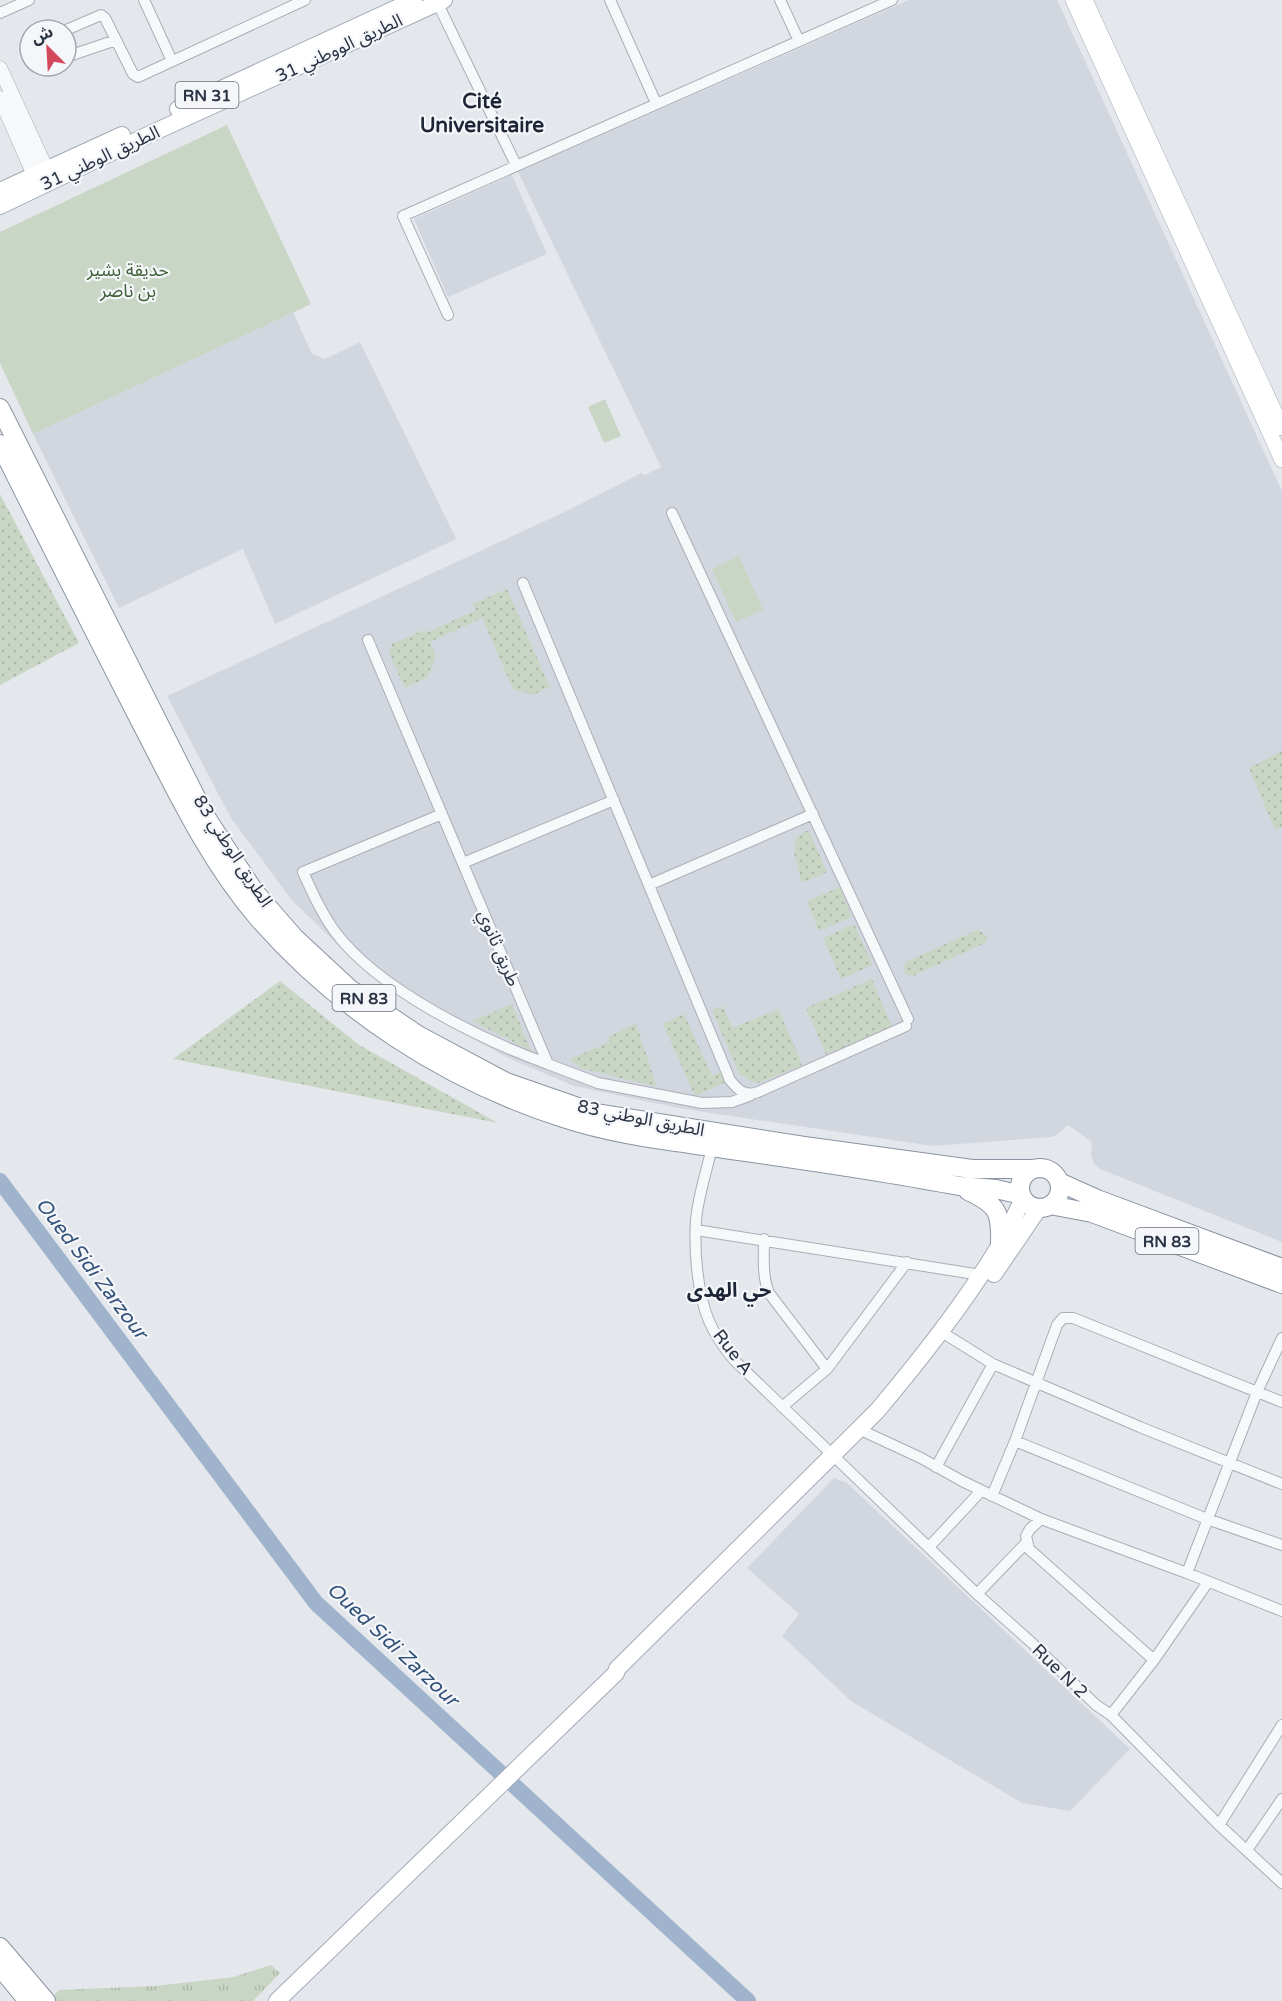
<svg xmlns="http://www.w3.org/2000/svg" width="1282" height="2001" viewBox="0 0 1282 2001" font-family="'Varela Round','Noto Sans Arabic',sans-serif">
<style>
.built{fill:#d2d6de}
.grass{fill:url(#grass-dots)}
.park{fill:url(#park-tufts)}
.garden{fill:#c9d6c5}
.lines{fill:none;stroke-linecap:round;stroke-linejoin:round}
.river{stroke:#9fb4cc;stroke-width:16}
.minor-casing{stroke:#a9aeb7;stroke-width:12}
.tertiary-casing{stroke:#a9aeb7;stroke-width:15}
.secondary-casing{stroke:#a9aeb7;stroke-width:16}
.primary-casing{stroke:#a3abb8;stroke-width:18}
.trunk-casing{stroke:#8b94a3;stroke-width:20}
.minor{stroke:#f7f8fa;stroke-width:10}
.tertiary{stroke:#f7f8fa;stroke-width:14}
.secondary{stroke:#fff;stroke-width:15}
.primary{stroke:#fff;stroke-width:16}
.trunk{stroke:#fff;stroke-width:18}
.labels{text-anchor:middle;stroke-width:4.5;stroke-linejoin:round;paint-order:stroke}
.shield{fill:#f4f6f9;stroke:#676e7b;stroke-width:1.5}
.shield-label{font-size:16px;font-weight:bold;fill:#2b3445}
.street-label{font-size:18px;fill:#2b3445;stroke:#f4f6f9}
.park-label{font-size:18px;fill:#3f6138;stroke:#f4f6f9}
.water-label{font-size:20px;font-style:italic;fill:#34527a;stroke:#f4f6f9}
.neighbourhood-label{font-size:20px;font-weight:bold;fill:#1d2536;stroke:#f4f6f9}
.quarter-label{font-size:21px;font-weight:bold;fill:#1d2536;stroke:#f4f6f9}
</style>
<defs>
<pattern id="grass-dots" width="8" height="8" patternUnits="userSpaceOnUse" patternTransform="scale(1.5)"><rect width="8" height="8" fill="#c9d6c5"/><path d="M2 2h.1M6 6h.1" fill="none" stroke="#adb8ab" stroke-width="1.8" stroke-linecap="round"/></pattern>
<pattern id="park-tufts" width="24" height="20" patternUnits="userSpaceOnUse" patternTransform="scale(1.5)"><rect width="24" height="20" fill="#c9d6c5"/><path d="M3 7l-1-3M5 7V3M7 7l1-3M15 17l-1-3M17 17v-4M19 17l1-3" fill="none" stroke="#adb8ab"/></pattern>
</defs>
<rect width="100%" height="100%" fill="#e4e7ec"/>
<path class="built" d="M909,0h148l225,491v751l-182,-73 -6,-6 -3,-7 1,-14 -24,-17 -11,10 -6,2 -118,9 -249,-37 -110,-23 -68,-29 -83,-47 -70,-50 -62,-61 -60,-81 -64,-122 406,-188 68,-35 4,2 16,-8 -143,-295z
M512,175l35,79 -99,43 -34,-78z
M293,312l19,42 13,5 35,-17 96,197 -181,85 -32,-75 -124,59 -86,-174z
M834,1478l13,5 283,266 -60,62 -48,-8 -171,-102 -69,-65 17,-22 -52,-46z"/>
<path class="grass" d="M0,494l79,149 -79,42z
M507,589l43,98 -17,8 -20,-6 -31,-71 -52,24 6,15 -8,20 -23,11 -16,-35 3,-9 32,-14 2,3 50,-23 -3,-6z
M1282,751v76l-7,3 -26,-62z
M805,831h4l18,41 -25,11 -8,-30 3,-16z
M840,887l12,30 -33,14 -12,-30z
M854,924l19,41 -32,14 -18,-41z
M977,930l8,4 2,3 -2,6 -72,33 -8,-2 -1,-6 2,-6z
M872,979l20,48 -66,28 -20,-47z
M280,981l79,64 139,78 -325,-64z
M512,1004l19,47 -59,-30z
M723,1006l9,22 47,-19 23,56 -43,18 -7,-1 -13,-8 -27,-64z
M684,1014l28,62 9,-4 5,10 -31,14 -32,-72z
M636,1023l21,64 -77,-19 -10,-9 40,-17 -2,-5z"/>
<path class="park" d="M271,1965l9,8 -27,28h-197l-4,-4 7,-7 96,-4 79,-9z"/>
<path class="garden" d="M227,125l84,179 -278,130 -33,-71v-131z
M605,399l16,37 -17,7 -16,-36z
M739,556l24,54 -27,12 -24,-53z"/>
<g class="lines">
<path class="river" d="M0,1181l316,422 432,398"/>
<g class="minor-casing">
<path id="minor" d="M144,0l28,61
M436,0l80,165
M610,0l46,103
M780,0l19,41
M0,13l29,-13
M66,30l35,-15 4,3 28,56 5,3 167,-77
M66,57l50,-17
M448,315l-45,-99 489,-216
M672,513l236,506
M523,583l207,497c8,10 15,17 28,12l148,-66
M368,640l180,424 50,19 104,20 30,-1 19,-7
M442,814l-139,58c10,22 19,42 33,61 43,57 146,107 212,131
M463,863l151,-63
M649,885l164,-71
M712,1147c-5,23 -14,49 -16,73 -2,29 1,73 13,101 6,14 15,27 25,39l243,234 55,49 64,62 15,10 108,110 63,58
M696,1230l285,45
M764,1239c0,18 -2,37 5,54l58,76
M948,1336l45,28 147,63 142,57
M782,1407l45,-38 80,-107
M865,1432l56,26 41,23 79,38 146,54 95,38
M1015,1441l192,78 75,26
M936,1467l57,-103
M992,1496l23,-55 42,-116 6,-7h10l209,84
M1041,1519l-11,10 -4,7 3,13 125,111
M929,1547l52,-56
M1187,1573l70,-181 25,-54
M977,1594l49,-51
M1111,1715l43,-55 54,-78
M1219,1825l63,-100
M1247,1850l35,-51"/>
</g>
<g class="tertiary-casing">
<path id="tertiary" d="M0,68l51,111
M0,98l38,86"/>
</g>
<g class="secondary-casing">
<path id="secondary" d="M1073,0l209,460
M1085,0l197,428"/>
</g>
<g class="primary-casing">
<path id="primary" d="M178,109l236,-109
M0,191l122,-56
M0,206l150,-72 294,-134
M994,1274l45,-66
M277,2001l339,-328 1,-4 260,-258c43,-51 86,-105 121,-163 9,-16 17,-33 25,-49"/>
</g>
<g class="trunk-casing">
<path id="trunk" d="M0,408l206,409 48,74 40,46 56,52 68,46 88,47 89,31 209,33 168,23h59
M0,444c46,93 93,185 140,277 35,67 68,139 118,197 80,92 189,163 305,200 48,16 99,22 148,29 83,12 166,23 248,39l37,3 25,6
M1020 1188a20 20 0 1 1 40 0a20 20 0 1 1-40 0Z
M1059,1182l38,17 185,69
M968,1191c30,14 33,21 32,53
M1050,1205l42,8 190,71
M0,1947l46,54
M0,1967l28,34"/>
</g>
<use href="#minor" class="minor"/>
<use href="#tertiary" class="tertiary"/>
<use href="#secondary" class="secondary"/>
<use href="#primary" class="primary"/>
<use href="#trunk" class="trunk"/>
</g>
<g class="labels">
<g class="shield">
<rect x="175.5" y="82" width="63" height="26" rx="4.5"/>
<rect x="332.5" y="985" width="63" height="26" rx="4.5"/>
<rect x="1135.5" y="1228" width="63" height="26" rx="4.5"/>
</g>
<g class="shield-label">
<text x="207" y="101">RN 31</text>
<text x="364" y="1004">RN 83</text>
<text x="1167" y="1247">RN 83</text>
</g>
<g class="street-label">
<text transform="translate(339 48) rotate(-25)" y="6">الطريق الووطني 31</text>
<text transform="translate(100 158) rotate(-25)" y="6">الطريق الوطني 31</text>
<text transform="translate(233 851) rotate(57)" y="6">الطريق الوطني 83</text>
<text transform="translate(499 948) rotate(67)" y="6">طريق ثانوي</text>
<text transform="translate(641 1118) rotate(11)" y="6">الطريق الوطني 83</text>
<text transform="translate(733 1352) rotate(52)" y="6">Rue A</text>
<text transform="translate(1060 1671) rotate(44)" y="6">Rue N 2</text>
</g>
<g class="park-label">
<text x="128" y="276">حديقة بشير<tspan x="128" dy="21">بن ناصر</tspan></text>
</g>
<g class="water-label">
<text transform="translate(92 1268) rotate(53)" y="7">Oued Sidi Zarzour</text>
<text transform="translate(393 1644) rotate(43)" y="7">Oued Sidi Zarzour</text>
</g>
<g class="neighbourhood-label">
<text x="729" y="1297">حي الهدى</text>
</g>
<g class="quarter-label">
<text x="482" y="108">Cité<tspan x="482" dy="24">Universitaire</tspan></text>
</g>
</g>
<g transform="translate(48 48) rotate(336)"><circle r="28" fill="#f4f6f9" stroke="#a4a8b1" stroke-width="1.5"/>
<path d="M0-4.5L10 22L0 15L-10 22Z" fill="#d1495b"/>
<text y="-9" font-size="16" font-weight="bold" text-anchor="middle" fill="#2b3445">ش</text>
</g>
</svg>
